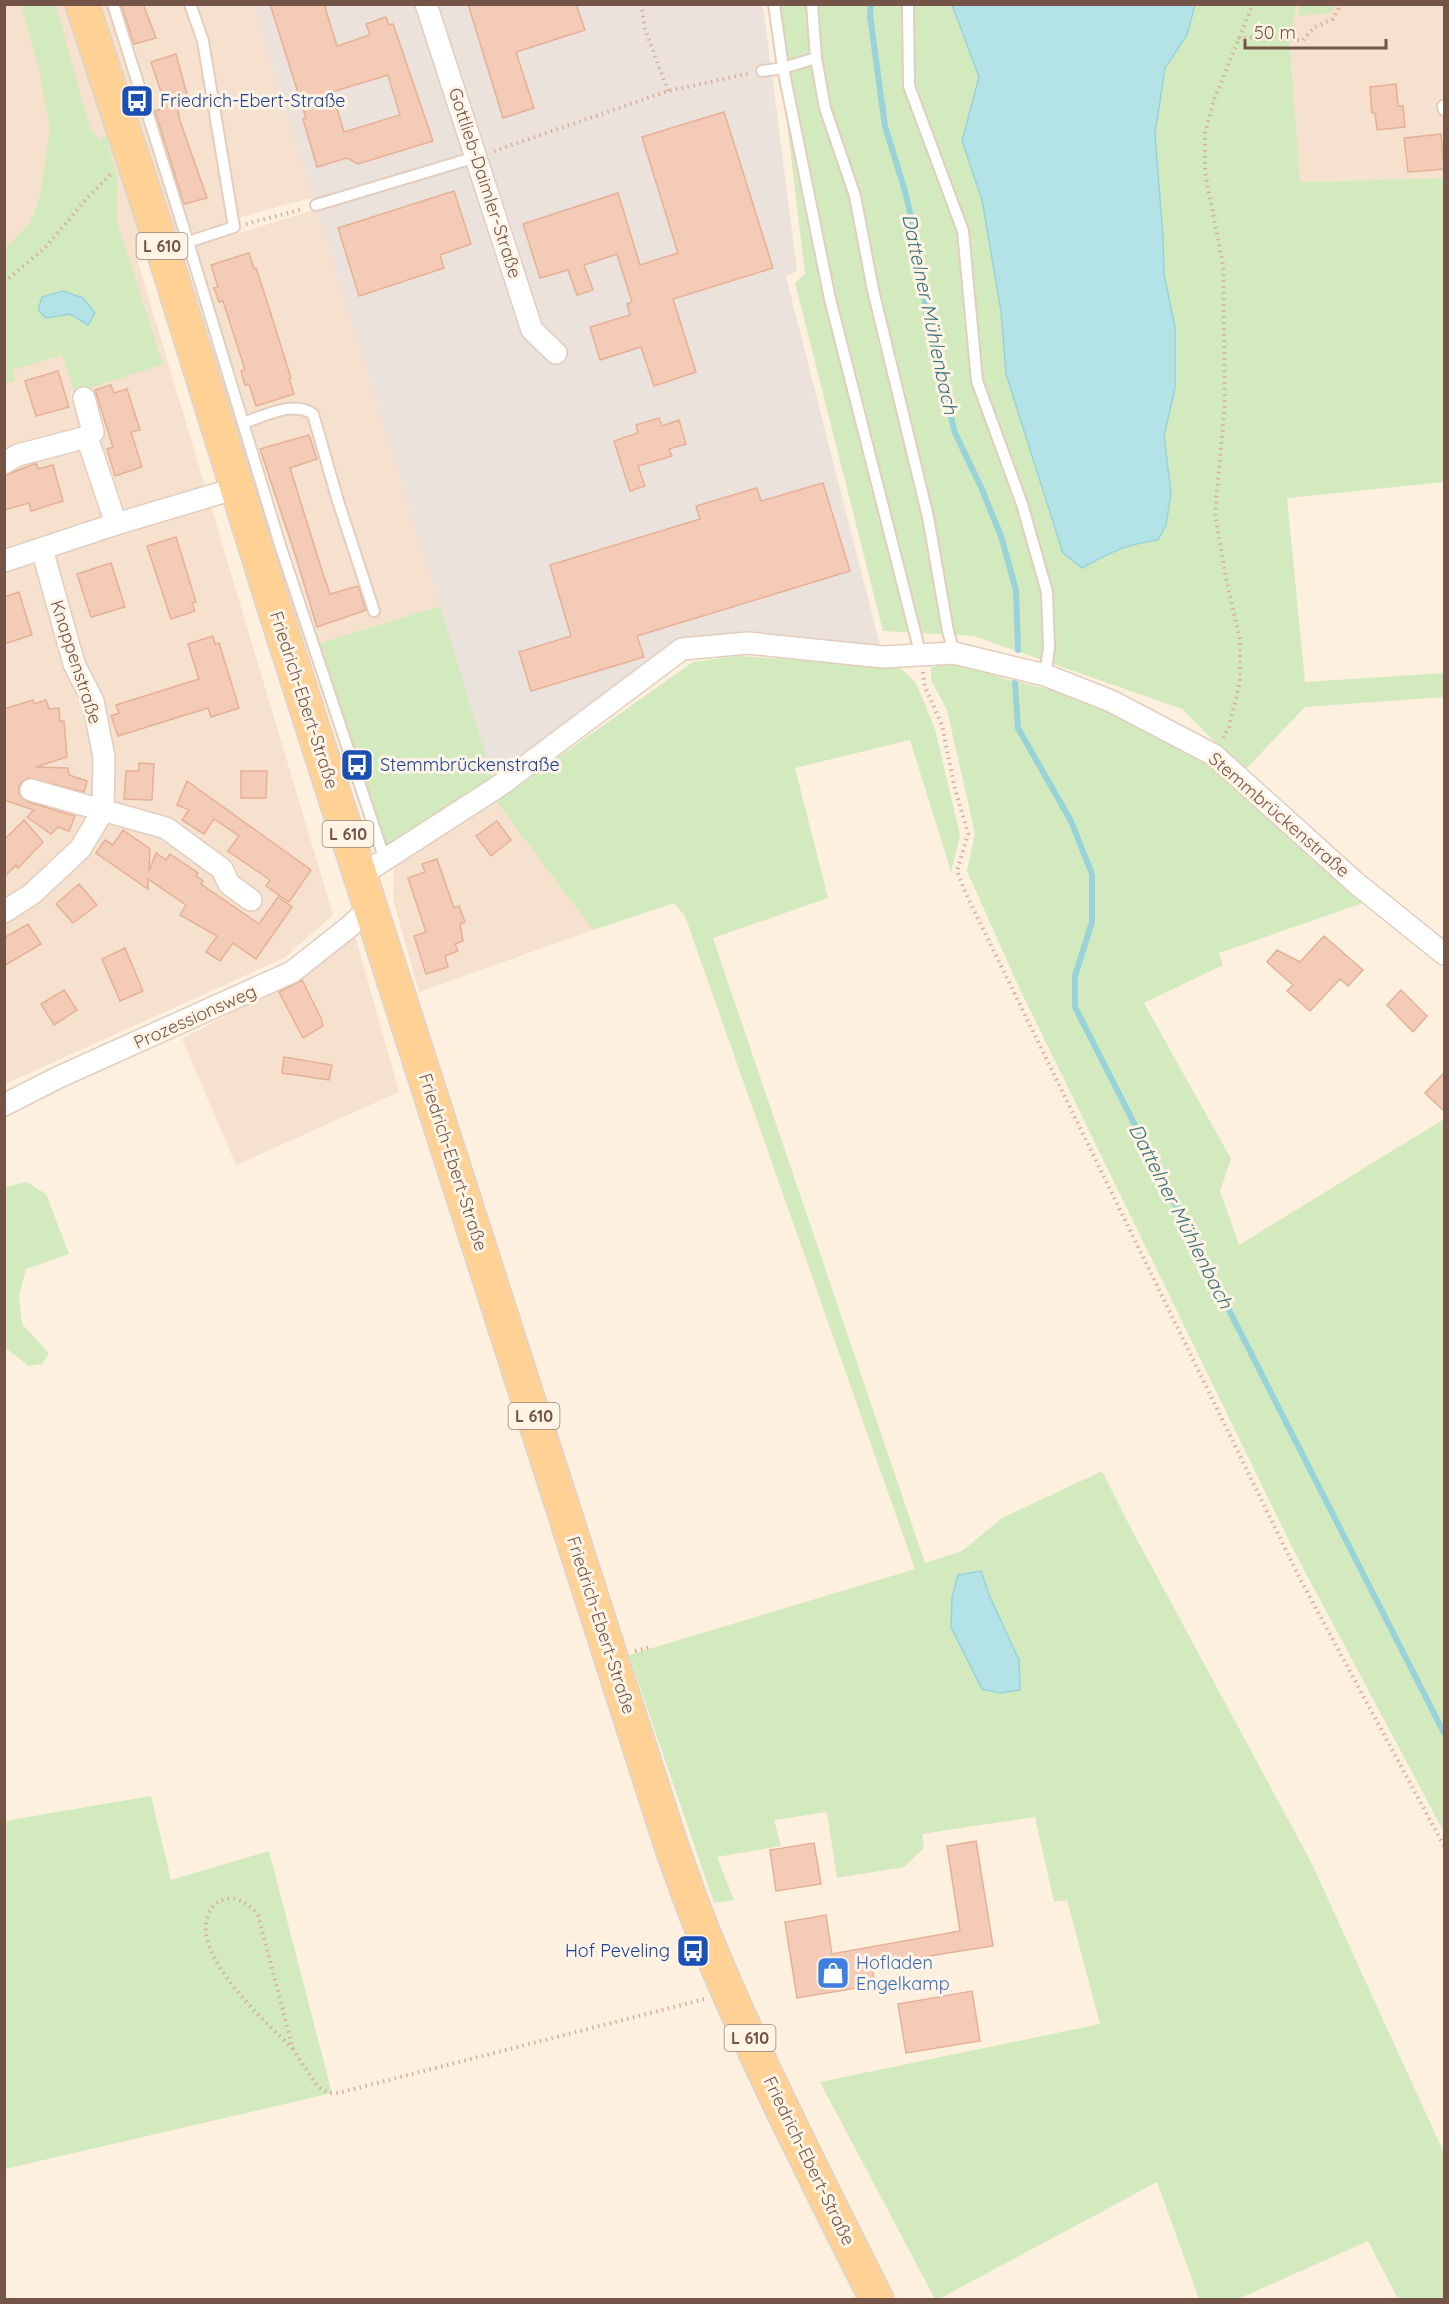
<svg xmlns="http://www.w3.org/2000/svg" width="1449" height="2304" viewBox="0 0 1449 2304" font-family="Quicksand,sans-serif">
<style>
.residential{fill:#f5e1cd}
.industrial{fill:#ebe2db}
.green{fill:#d2eabe;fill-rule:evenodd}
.water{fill:#b3e2e7;stroke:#99d3d9;stroke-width:1.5}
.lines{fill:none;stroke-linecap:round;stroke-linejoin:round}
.stream{stroke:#99d3d9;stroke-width:6}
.building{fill:#f3cbb6;stroke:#e6b095;stroke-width:1.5;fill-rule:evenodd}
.lane-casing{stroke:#e3cdbe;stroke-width:14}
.street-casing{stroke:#e3cdbe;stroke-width:24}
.primary-casing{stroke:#dbd3cf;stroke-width:36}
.path{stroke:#d8ae99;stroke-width:4;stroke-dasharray:1.5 4.5;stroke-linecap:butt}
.lane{stroke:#fff;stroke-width:10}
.street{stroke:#fff;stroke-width:21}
.primary{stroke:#ffd194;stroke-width:33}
.labels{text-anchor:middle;stroke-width:6;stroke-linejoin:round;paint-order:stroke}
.shield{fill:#fff4e6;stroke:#9e8476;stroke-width:1.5}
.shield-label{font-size:16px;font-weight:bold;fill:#745446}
.transit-label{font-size:18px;fill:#164399;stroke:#fff4e6;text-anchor:start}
.street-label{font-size:18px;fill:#745446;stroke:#fff4e6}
.shop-label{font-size:18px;fill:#366cbe;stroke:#fff4e6;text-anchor:start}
.water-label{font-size:20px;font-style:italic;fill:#3a737b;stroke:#fff4e6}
</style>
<rect width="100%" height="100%" fill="#fdf0df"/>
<path class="residential" d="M5,5h248l61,192 -77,21 -102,34 198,663 -49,43 -279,126z
M1296,5h148v173l-144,4 -10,-137z
M317,209l123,397 -120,37 -125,-396z
M496,801l97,129 -174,62 -26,-93 1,-32 3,-5 23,-16 42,-23z
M355,935l44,157 -163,73 -54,-126 94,-50z"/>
<path class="industrial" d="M253,5h510l34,265 -11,7 97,380 -203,-19 -187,141z"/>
<path class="green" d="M21,5h35l33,121 10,14 7,-4 11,42v45l46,141 -88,29 -13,-38 -49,15 2,11 -10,3 -1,-135 26,-26 9,-22 11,-71 -11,-62z
M773,5h523l-6,40 10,137 144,-4v304l-157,16 18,184 139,-9v24l-139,10 -61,64 -62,-62 -208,-73 -91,-5 -88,-348 10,-9z
M1300,5v-1l36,1 -5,8 -33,3z
M440,606l53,173 -108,68 -65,-204z
M736,656l162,10 18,17 19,46 25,106 -9,37 -41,-132 -115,28 33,130 -115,40 212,625 37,-12 40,-33 100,-47 24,48 185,343 133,291v146h-46l-30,-58 -130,58h-39l-42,-117 -218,117h-4l-115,-217 280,-58 -33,-124 -13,2 -19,-85 -113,17 2,14 -20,19 -67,11 -10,-66 -53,8 7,26 -64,11 17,43 -20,3 -85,-248 286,-86 -230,-653 -11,-13 -81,27 -97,-129 197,-139zM981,1571l9,26 -32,-22z
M956,663l51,16 73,18 100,48 62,44 127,112 -150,52 4,12 -79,38 87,156 -11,32 19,54 205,-126v713l-151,-283 -276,-566 -50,-112 8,-38 -28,-123 -16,-30v-13z
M27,1182l19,12 23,60 -43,15 -7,27 3,28 27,29 -7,11 -13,2 -25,-19 1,-160z
M151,1796l20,84 98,-29 63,242 -327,76v-348z"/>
<path class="water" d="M952,5h243l-8,30 -22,33 -10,66 8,103 1,37 11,53v61l-11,48 7,57 -5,32 -8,15c-32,4 -49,13 -76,28l-19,-15 -57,-179 -5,-63 -19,-111 -20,-59 17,-64z
M63,291l20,7 12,15 -7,12 -18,-11 -24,4 -8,-8 4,-13z
M981,1571l9,26 29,63 1,30 -20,3 -18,-4 -31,-62 1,-30 6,-22z"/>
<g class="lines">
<path class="stream" d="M871,4l-1,12 15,110 20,65 14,60 9,76 27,106 26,54 20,49 15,54 2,60
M1015,683l3,45 53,93 21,53v48l-17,54v31l369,726"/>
</g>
<path class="building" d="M121,4h22l13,34 -22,6z
M270,4h54l13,42 33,-11 -4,-11 20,-7 3,8 4,-1 40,117 -75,23 -11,-6 -30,9 -14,-48 3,-1zM388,75l12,40 -56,17 -12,-40z
M468,4h108l9,26 -69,22 18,56 -31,10z
M176,54l13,48 -12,4 3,15 27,77 -23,6 -29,-93 11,-4 -15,-45z
M1396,84l2,22h5l2,21 -28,3 -2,-17h-3l-2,-26z
M724,112l49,156 -100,31 23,73 -42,14 -13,-39 -41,13 -10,-33 40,-12 -3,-11 5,-2 -15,-48 -33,11 9,25 -16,5 -9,-25 -28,8 -17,-54 95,-31 22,72 38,-12 -36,-116z
M1441,134l3,35 -36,3 -4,-34z
M454,191l17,53 -31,11 4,13 -85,28 -21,-68z
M249,253l5,16 2,-1 13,40 22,70 -2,1 5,15 -38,12 -7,-22 -4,1 -4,-14 4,-1 -22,-69 -4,1 -5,-14 4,-1 -7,-22z
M58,371l11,36 -33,9 -11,-35z
M111,385l3,8 13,-4 13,41 -9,2 11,35 -27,9 -8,-27 6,-2 -18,-57z
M659,418l3,8 17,-6 7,24 -17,5 3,7 -34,10 7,20 -15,5 -16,-50 24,-8 -2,-8z
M309,435l8,24 -27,9 33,106 7,20 28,-8 8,24 -49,17 -20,-67 -37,-111z
M36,463l2,6 15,-4 10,36 -32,10 -2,-8 -25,7v-34z
M823,483l27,88 -213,65 7,21 -113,34 -12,-39 52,-16 -21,-71 150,-46 -4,-13 61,-18 4,13z
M176,537l20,65 -4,1 3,8 -24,8 -24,-73z
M111,563l14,44 -34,10 -14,-43z
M19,592l13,43 -28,9v-47z
M213,636l2,8 4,-1 20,65 -28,9 -3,-9 -90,28 -7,-20 8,-3 -3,-8 83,-26 -11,-35z
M33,700l1,4 12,-4 3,9 10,-1 1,13h4l3,36 -31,10 32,1 1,7 18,6 -3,11 -56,-14 -5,3 -4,5v8l9,8 47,14 -6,15 -11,-4 -7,7 -24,-17 7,-7 -30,-10v-91z
M139,763l15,1 -2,36 -28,-1 2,-28h13z
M241,771h26l-1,27h-25z
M187,781l124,89 -22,32 -23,-16 4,-6 -42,-29 11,-15 -25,-17 -10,15 -22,-14 7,-10 -12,-5z
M24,820l19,22 -25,26 -2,-3 -12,12v-37z
M497,821l14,19 -20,16 -15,-20z
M123,830l27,19 -1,22 7,-18 10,7 4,-6 28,19 -2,3 7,5 -2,3 58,40 19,-27 14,10 -36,52 -23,-16 -13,18 -14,-9 11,-16 -37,-21 6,-10 -38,-26v10l-52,-36 9,-13 8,5z
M437,859l17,49 5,-2 6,16 -5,2 3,17 -8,3 3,7 -13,5 3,11 -22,7 -12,-38 12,-4 -18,-54 17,-6 -3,-8z
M79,884l18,21 -24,18 -17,-19z
M28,924l13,20 -37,22v-28z
M1324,936l39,34 -15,16 -8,-7 -30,32 -23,-20 6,-6 -26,-23 10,-12 23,12z
M125,948l18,43 -23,10 -18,-42z
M302,980l19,38 2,8 -20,12 -24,-46z
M64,990l13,20 -23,15 -13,-21z
M1401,990l26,26 -14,16 -26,-27z
M284,1057l48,8 -3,15 -47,-7z
M1444,1073v38l-19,-18z
M976,1841l17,105 -121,19 3,20 -78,13 -12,-76 41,-7 6,39 128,-23 -13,-85z
M814,1843l7,41 -45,7 -6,-41z
M972,1991l8,50 -74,12 -8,-49z"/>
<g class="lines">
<g class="lane-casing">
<path id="lane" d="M113,4l75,238
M190,4l13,37 31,186 -46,15 93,306 104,312
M774,4l9,64 47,231 91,357
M812,4l4,54 9,50 30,88 18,94 55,227 20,114 6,22
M908,4l1,82 54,145 14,150 45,123 25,88 2,56 -4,27
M762,71l21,-3 33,-10
M1443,106l1,4
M316,205l160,-48
M243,423c22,-7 50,-23 70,-9l25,87 36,110"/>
</g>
<g class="street-casing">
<path id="street" d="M426,4l106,326 24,23
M84,398l9,34 -6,5
M4,463l14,-8 69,-18 29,87
M4,561l112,-37 121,-36
M31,790l135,38 56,41 7,15 22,16
M361,875l138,-89 183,-137 66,-6 135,14 71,-4 91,22 66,26 103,54 142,128 88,71
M4,912l28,-18 48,-45 23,-38 1,-54 -11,-56 -19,-37 -32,-115
M4,1105l55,-28 233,-105 57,-45 22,-20"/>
</g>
<g class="primary-casing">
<path id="primary" d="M82,4l81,246 113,363 395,1232c12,33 23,66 37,99 50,121 110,238 169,356"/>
</g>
<path class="path" d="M641,4l4,25 23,62
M1238,38l41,-2 23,5 13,-14 18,-8 8,-15
M494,151l174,-60 83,-18
M246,224l57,-15
M4,282l41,-34 42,-50 24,-24
M923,672l2,15 17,38 12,60 14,49 -11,37 9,23 333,683 145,269
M1223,738l6,-11 11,-46v-41l-14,-62 -11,-65 10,-111 -2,-137 -18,-93v-39l9,-33 39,-96
M635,1651l16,-4
M293,2049c-27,-26 -75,-71 -85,-107 -11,-38 24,-61 50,-27l35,134 24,37 12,7h9l367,-94"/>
<use href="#lane" class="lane"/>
<use href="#street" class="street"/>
<use href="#primary" class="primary"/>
</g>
<defs>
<g id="bus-square" transform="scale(1.725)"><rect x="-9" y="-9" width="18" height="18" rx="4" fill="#1a4fb4" stroke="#fff4e6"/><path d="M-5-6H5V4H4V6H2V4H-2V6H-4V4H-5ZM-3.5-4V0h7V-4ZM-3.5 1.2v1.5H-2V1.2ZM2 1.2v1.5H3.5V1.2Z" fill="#fff"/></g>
<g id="shop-square" transform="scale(1.725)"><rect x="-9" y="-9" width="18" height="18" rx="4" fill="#3f7fe0" stroke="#fff4e6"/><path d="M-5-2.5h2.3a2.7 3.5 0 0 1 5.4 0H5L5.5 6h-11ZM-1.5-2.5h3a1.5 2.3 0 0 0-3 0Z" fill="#fff"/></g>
</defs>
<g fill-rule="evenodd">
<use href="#bus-square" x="137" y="101"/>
<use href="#bus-square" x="357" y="765"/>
<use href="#bus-square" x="693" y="1951"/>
<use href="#shop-square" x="833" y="1973"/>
</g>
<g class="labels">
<g class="shield">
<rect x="136.5" y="233" width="51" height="26" rx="4.5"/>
<rect x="322.5" y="821" width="51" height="26" rx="4.5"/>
<rect x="508.5" y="1403" width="51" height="26" rx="4.5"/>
<rect x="724.5" y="2025" width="51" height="26" rx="4.5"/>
</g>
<g class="shield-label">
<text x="162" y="252">L 610</text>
<text x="348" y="840">L 610</text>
<text x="534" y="1422">L 610</text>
<text x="750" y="2044">L 610</text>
</g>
<g class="transit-label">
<text x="160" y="107">Friedrich-Ebert-Straße</text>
<text x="380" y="771">Stemmbrückenstraße</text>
<text x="670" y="1957" text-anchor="end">Hof Peveling</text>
</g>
<g class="street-label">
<text transform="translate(485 183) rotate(72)" y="6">Gottlieb-Daimler-Straße</text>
<text transform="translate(76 662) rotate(72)" y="6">Knappenstraße</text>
<text transform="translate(304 700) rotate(72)" y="6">Friedrich-Ebert-Straße</text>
<text transform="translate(1279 815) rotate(41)" y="6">Stemmbrückenstraße</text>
<text transform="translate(195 1017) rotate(-24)" y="6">Prozessionsweg</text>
<text transform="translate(453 1162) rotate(72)" y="6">Friedrich-Ebert-Straße</text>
<text transform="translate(601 1625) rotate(72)" y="6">Friedrich-Ebert-Straße</text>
<text transform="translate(809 2161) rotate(64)" y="6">Friedrich-Ebert-Straße</text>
</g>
<g class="shop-label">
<text x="856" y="1969">Hofladen<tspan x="856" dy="21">Engelkamp</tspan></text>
</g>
<g class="water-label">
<text transform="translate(930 314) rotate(78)" y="7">Dattelner Mühlenbach</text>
<text transform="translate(1181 1216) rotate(63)" y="7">Dattelner Mühlenbach</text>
</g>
</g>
<rect width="1449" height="2304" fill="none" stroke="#745446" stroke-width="12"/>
<path d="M1245 39v9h141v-9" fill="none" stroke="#745446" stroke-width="3"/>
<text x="1254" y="39" font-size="18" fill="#745446" stroke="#fff4e6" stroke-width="4.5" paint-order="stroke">50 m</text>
</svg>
